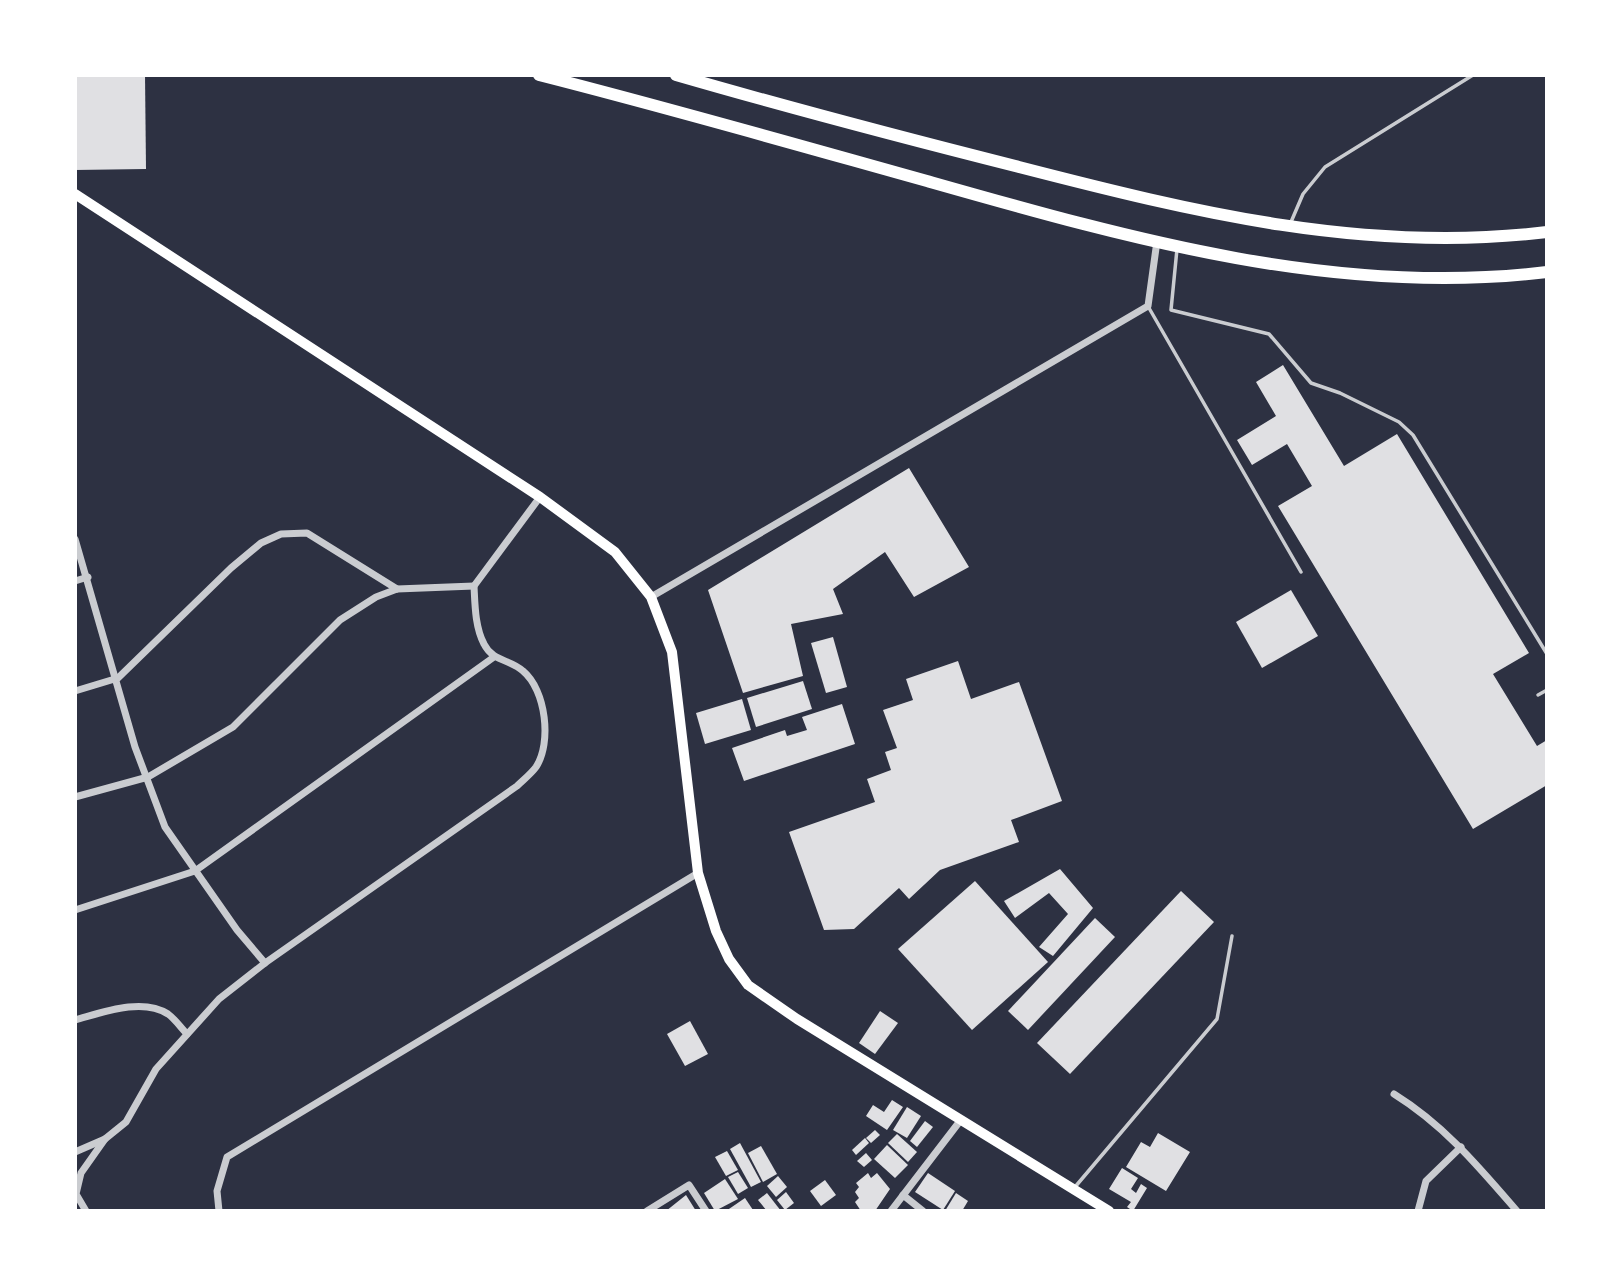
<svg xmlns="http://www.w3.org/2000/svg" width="1622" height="1286" viewBox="0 0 1622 1286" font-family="'Source Serif 4',serif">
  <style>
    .building { fill: #e0e0e3 }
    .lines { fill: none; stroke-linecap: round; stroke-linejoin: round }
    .service { stroke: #caccd0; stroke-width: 3.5 }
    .minor { stroke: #caccd0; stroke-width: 7 }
    .secondary { stroke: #fff; stroke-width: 10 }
    .motorway { stroke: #fff; stroke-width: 12 }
  </style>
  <rect width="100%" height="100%" fill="#2d3142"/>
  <g class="building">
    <polygon points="145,75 146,169 75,170 75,76"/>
    <polygon points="1283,365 1344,466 1397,434 1529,653 1493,674 1537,746 1547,740 1547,785 1473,829 1278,506 1312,486 1287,444 1252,465 1237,440 1276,416 1256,382"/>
    <polygon points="909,468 969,567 914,597 885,552 833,589 843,614 791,624 803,676 743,693 708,590"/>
    <polygon points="1291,590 1318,636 1262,668 1236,622"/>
    <polygon points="833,637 847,687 826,693 811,643"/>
    <polygon points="958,661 971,699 1019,682 1062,801 1011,820 1019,842 940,870 909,899 899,888 854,929 824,930 789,832 875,802 867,779 891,770 885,752 897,748 883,710 913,700 906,679"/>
    <polygon points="803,681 812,709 756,727 747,698"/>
    <polygon points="742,699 751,730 705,744 696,713"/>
    <polygon points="842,704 855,744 744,781 732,748 785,730 787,736 807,730 802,717"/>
    <polygon points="1060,869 1093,908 1053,956 1039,947 1068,914 1049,893 1015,918 1004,901"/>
    <polygon points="975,881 1048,962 972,1030 898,949"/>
    <polygon points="1181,891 1214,922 1070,1074 1037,1043"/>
    <polygon points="1095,918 1115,937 1028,1030 1008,1011"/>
    <polygon points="880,1011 898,1023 875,1054 859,1043"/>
    <polygon points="690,1021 708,1054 685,1066 667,1034"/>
    <polygon points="892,1100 903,1107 887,1130 866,1116 873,1105 884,1112"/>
    <polygon points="907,1107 921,1116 907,1138 893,1130"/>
    <polygon points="925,1121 933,1127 917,1147 910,1141"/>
    <polygon points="875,1130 880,1135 871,1143 866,1138"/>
    <polygon points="1158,1133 1190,1152 1166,1191 1126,1167 1141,1142 1150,1147"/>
    <polygon points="897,1134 917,1152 908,1162 888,1143"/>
    <polygon points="865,1138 869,1143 856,1155 852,1150"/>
    <polygon points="740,1143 761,1182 751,1187 730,1149"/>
    <polygon points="887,1145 908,1165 895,1178 874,1159"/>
    <polygon points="761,1146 777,1174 763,1182 748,1153"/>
    <polygon points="727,1151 738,1170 726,1176 715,1157"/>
    <polygon points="866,1153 872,1160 864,1167 857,1161"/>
    <polygon points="1122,1168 1138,1178 1131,1189 1136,1193 1141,1184 1147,1188 1133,1211 1127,1207 1131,1202 1109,1189"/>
    <polygon points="738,1172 748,1188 738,1194 728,1177"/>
    <polygon points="868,1173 871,1178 877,1173 890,1189 875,1211 861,1211 855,1202 859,1198 855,1192 859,1187 856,1183"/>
    <polygon points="928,1173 955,1191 943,1210 915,1192"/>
    <polygon points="778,1176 787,1187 776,1197 767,1186"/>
    <polygon points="725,1179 738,1199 715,1211 704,1193"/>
    <polygon points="825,1180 836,1195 821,1206 810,1191"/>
    <polygon points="786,1192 794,1203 785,1210 777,1200"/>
    <polygon points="767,1193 781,1211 767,1211 758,1200"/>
    <polygon points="956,1193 968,1201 962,1211 945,1211"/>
    <polygon points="686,1195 696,1211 666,1211"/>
    <polygon points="745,1198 753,1210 726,1211"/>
  </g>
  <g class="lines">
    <g class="service">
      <polyline points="1291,222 1303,194 1325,167 1473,75"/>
      <polyline points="1177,249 1171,310 1269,334 1311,383 1340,393 1399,422 1413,435 1547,654"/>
      <polyline points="1149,308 1301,572"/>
      <polyline points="1538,695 1547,690"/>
      <polyline points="1075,1187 1217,1019 1232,936"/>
    </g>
    <g class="minor">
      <polyline points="75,539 135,747 165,827 237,930 265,963"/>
      <polyline points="75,581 88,577"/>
      <polyline points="651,597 1148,306 1157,241"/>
      <polyline points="75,691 118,678 231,568 261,543 281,534 307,533 397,589"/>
      <polyline points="75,797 148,777 233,727 340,620 376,597 397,589 474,586"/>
      <polyline points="75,910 195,871 494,657"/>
      <path d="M75,1020C101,1013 142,997 168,1014C175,1019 181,1028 187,1034"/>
      <path d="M1394,1094C1444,1125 1479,1167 1517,1211"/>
      <path d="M75,1152L105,1139L126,1122L156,1069L219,999L265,963L517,786C523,780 531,774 536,767C552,743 546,690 523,671C510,659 493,662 484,644C475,627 475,605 474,586L540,497"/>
      <polyline points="903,1195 923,1211"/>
      <polyline points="86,1211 76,1194 81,1173 105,1139"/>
      <polyline points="219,1211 217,1191 227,1157 698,873"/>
      <polyline points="647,1211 689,1185 706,1211"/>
      <polyline points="891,1211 960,1121"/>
      <polyline points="1418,1211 1426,1181 1461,1147"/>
    </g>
    <polyline class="secondary" points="75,194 540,497 615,552 651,597 672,652 698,873 716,931 729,959 748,985 797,1019 1109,1211"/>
    <g class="motorway">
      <path d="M539,75C669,108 798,145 927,181C1128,238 1337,298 1547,272"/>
      <path d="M676,75C790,108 904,138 1019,167C1194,212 1364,254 1547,232"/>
    </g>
  </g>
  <rect width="1622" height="1286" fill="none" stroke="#ffffff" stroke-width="154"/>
</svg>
